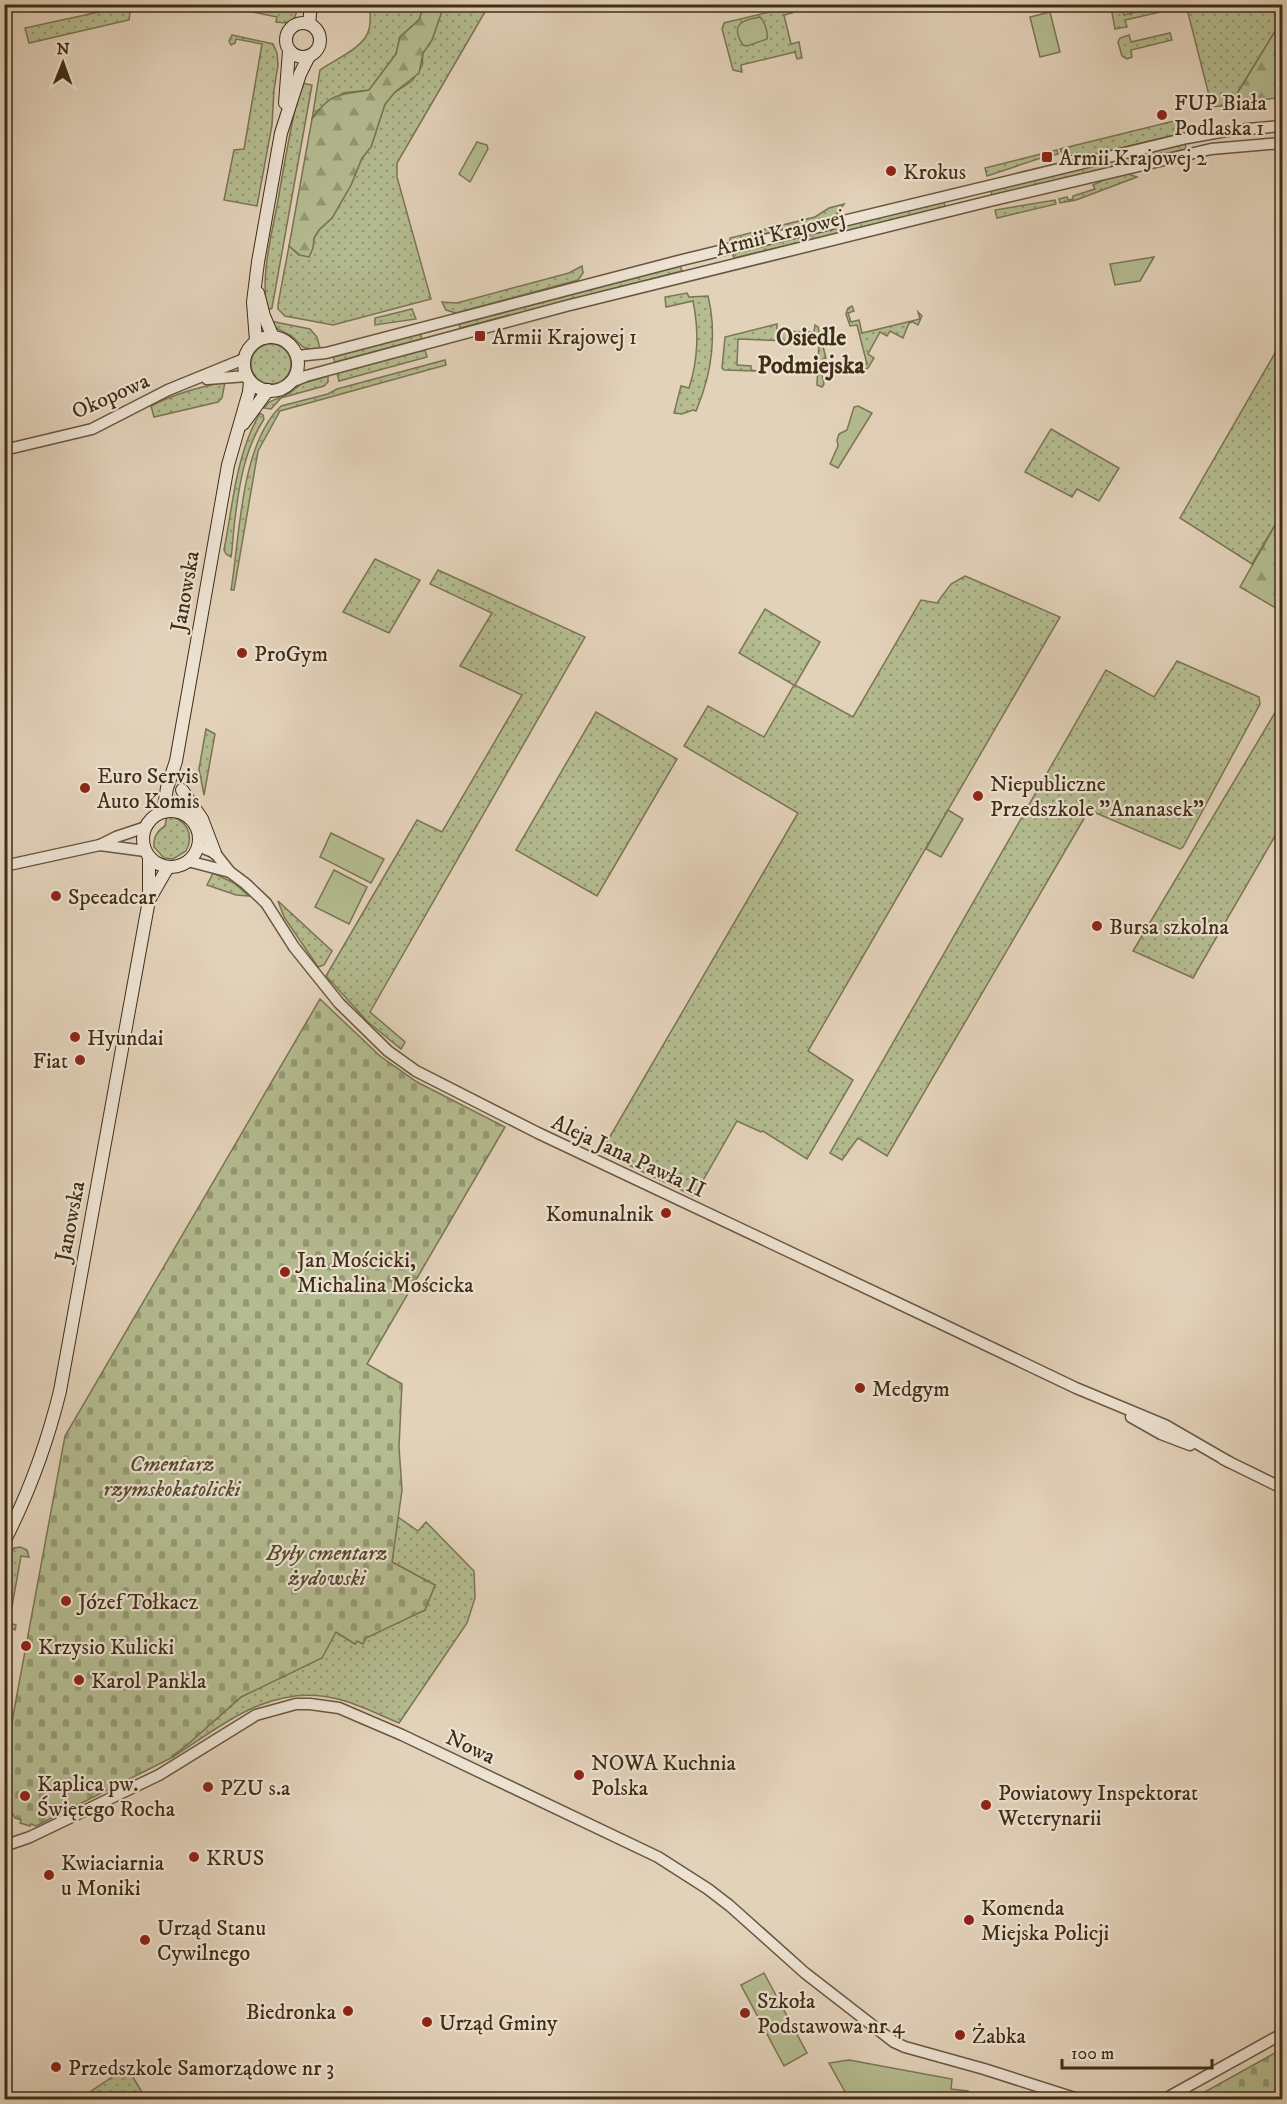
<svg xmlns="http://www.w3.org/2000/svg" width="1287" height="2104" viewBox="0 0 1287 2104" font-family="'IM FELL DW Pica',serif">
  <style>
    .grass { fill: url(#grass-dots); stroke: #7a7553; stroke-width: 1.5 }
    .forest { fill: url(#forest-firs); stroke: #7a7553; stroke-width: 1.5 }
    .cemetery { fill: url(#cemetery-stones); stroke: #7a7553; stroke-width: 1.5 }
    .park { fill: #b4bc90; stroke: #7a7553; stroke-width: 1.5 }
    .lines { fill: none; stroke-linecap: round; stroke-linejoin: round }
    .tertiary-casing { stroke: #68573f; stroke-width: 13 }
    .secondary-casing { stroke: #3f2e16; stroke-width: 14 }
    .tertiary { stroke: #ede2d2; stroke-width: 10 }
    .secondary { stroke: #ede2d2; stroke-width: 12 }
    .poi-dot { fill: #8f2418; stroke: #ede2d2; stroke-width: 2 }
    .labels { text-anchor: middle; stroke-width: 4.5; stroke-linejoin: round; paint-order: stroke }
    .poi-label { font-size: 22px; fill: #3f2e16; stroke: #ede2d2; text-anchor: start }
    .street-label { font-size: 22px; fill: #3f2e16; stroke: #ede2d2 }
    .park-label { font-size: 22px; font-style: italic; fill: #564a2e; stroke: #ede2d2 }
    .neighbourhood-label { font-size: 24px; font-weight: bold; fill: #3f2e16; stroke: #ede2d2 }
  </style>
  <defs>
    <pattern id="grass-dots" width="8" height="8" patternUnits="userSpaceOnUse" patternTransform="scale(1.5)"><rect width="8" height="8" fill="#b4bc90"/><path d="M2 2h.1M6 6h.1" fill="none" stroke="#949975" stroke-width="1.8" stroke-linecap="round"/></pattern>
    <pattern id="forest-firs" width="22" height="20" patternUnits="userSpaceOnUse" patternTransform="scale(1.5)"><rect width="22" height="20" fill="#b4bc90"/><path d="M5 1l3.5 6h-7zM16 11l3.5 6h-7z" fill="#949975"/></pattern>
    <pattern id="cemetery-stones" width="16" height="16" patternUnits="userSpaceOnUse" patternTransform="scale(1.5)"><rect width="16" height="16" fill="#b4bc90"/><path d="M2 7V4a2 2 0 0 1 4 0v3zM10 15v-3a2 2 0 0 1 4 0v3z" fill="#949975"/></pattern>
  </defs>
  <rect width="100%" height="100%" fill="#e3d2ba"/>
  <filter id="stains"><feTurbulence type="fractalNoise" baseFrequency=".00333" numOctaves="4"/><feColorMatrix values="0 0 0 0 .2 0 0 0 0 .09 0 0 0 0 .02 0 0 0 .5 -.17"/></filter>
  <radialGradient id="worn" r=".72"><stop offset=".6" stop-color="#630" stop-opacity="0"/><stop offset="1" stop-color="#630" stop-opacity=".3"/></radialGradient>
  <g class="grass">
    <polygon points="131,5 129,20 29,43 25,28"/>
    <polygon points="247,5 247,4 299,5 294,19 287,23 276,22 277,17 248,11"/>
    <path d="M370,5H424L419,20L400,37L396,54L369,90L343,93L317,111L312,119L320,70C335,59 365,48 369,29C371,22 370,12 370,5Z"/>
    <polygon points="444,5 489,5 397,163 397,177 431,299 333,325 285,316 278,309 278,304 289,246 299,255 313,248 314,238 319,230 332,218 351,185 362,158 371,147 385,104 395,92 412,81 422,66 423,53 432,40"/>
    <polygon points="1163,5 1165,11 1125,20 1127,27 1115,29 1112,13 1116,9 1122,8 1124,15"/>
    <polygon points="1186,5 1282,5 1282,20 1230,105 1212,107"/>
    <polygon points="786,8 792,13 784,15 791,44 799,42 802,58 797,59 795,52 741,65 742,72 733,70 722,29 724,23"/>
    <polygon points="1170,33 1172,40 1131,50 1132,57 1127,59 1122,56 1118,42 1120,38 1129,35 1131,42"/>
    <polygon points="232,35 273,44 277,53 278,65 274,90 272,125 257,206 224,200 234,150 244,149 262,44 236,39 235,43 231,45 229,41"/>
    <path d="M301,83L312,85L272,308L267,311C261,276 270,241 277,206C284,165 291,123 301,83Z"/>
    <polygon points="1178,120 1181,122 1183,133 1100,153 1068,156 1067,152 1062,153 1060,149"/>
    <polygon points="1185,143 1186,149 992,196 991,190"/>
    <polygon points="1057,150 1058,154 1050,156 1049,153 1044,154 1044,157 987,176 985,168"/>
    <polygon points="1128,174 1137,177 1076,200 1060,203 1059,199 1067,197 1068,200 1073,199 1073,196 1095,189 1093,185 1106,179"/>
    <polygon points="1055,200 1056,204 997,218 995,210"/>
    <polygon points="944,202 945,207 734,258 732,253"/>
    <polygon points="844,204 837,214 831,218 730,242 730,238 815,217 829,208"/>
    <polygon points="582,266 583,273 578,280 456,313 446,310 442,302 457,303 569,273"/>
    <polygon points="680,266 682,271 460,328 459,324 464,322"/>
    <path d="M687,293L689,297L708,296C717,332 712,372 698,406L696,411L693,410L682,414L674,413L681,386L689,388C698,360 699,330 693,301L666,307L665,297Z"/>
    <polygon points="852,306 854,311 848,313 851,322 859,320 862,333 920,319 918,312 922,316 918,325 913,322 909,323 903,338 890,331 887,336 880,332 868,354 874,358 868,368 864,370 859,367 867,364 857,325 850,326 846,314 848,308"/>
    <polygon points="412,309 416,319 375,325 375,318"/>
    <polygon points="270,321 310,329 317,337 320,348 310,349 303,347 292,336 276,328"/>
    <polygon points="777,324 777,331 814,332 815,325 818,327 826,358 823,359 825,367 821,369 824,384 822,387 817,385 819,342 738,339 737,365 751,366 751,370 757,371 724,370 722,368 725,337"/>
    <polygon points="420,333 422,339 335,362 333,357"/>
    <polygon points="1282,341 1282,513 1252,564 1180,518"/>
    <circle cx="271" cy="364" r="20"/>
    <polygon points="425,350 427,357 339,381 337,373"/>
    <path d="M445,360L446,365L280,411L258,451L234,590H231C240,537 240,445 281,406L328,394L337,389Z"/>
    <polygon points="328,376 328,382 324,386 281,398 271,409 264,408 269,402 290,393 301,384"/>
    <path d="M225,382L222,398L218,402L154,417L151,406C176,393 199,387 225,382Z"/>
    <path d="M260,413L263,415L264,419C245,448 239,485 235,519C233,532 233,545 231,557L226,554L224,550C233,504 236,454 260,413Z"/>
    <polygon points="1051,429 1119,468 1099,501 1077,489 1072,497 1025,472"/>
    <polygon points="375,559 420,580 389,633 343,612"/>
    <polygon points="438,570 585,637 370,1012 405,1042 401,1049 368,1022 326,976 417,820 442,832 522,695 460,666 492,613 430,584"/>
    <polygon points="965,576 1060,617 808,1051 853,1080 807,1159 763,1131 761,1132 737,1121 694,1196 601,1152 798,813 684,746 708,706 764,737 794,685 739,653 765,609 820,642 795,685 853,717 921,600 937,603 951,584"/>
    <polygon points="1177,661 1259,697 1260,704 1183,847 1180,849 1089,810 887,1156 858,1138 842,1160 830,1153 1106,670 1154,697"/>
    <polygon points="1282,708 1282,824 1193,978 1133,951 1276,711"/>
    <polygon points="596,712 677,759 597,896 516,850"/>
    <polygon points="206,729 215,734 204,795 199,769"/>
    <path d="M167,815C186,819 195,834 186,851L173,859L164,858L154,847C153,837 157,831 165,826Z"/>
    <polygon points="213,873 234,883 249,896 236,895 207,885"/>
    <polygon points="278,901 332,951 324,965 318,967 284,917"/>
    <path d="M398,1517L418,1531L426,1522L474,1571L475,1598L467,1623L399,1723C379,1715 359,1704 338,1699C273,1682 224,1724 173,1757L172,1756L187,1745L241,1697L321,1658L336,1632L355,1644L357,1641L425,1610L435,1585L392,1562Z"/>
    <polygon points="20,1547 27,1550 29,1557 21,1556 9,1623 16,1625 15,1630 5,1625 5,1567 14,1548"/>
    <polygon points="127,2067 146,2099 78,2100"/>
  </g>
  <g class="forest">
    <path d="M424,5H444L432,40L423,53L419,73L395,92L385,104L371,147L362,158L351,185L332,218L319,230L314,238L313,248L309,257L300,255L289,246L312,119C332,91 338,96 369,90L396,54L400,37L419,20Z"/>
    <polygon points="1282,20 1282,97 1230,105"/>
    <polygon points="1282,513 1282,604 1279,610 1240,587"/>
  </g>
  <g class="cemetery">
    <polygon points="320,999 380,1056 417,1082 505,1127 367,1364 402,1384 399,1447 402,1490 392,1562 435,1585 425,1610 366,1638 363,1644 357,1641 355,1644 336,1632 322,1658 241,1697 187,1745 172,1756 173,1757 36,1826 31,1824 30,1826 20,1823 21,1820 15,1818 5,1801 5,1759 65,1436"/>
    <polygon points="1282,2049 1282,2095 1261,2100 1192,2099"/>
  </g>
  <g class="park">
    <polygon points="1050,12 1060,52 1040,57 1030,17"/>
    <path d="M760,17C765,22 768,32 767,39L747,46L743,45C730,25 741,20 760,17Z"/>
    <polygon points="477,142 487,145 488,149 470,182 459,174"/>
    <polygon points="1154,257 1140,281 1115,285 1110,264"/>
    <polygon points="858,406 872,413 838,468 830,464 838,446 837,440 839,434 847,430 854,407"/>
    <polygon points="948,810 963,819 941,857 926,849"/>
    <polygon points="331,833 384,859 371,883 320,857"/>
    <polygon points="334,870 367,887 349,924 315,907"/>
    <polygon points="764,1973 807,2053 784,2066 741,1985"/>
    <polygon points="849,2060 952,2079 951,2089 968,2091 969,2099 849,2099 829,2063"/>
  </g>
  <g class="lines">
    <g class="tertiary-casing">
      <g id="tertiary">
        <polyline points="297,356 326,353 682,260 1187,138 1226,131 1282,126"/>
        <polyline points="207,379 247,376"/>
        <polyline points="291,382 306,376 566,306 990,201 1211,149 1282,143"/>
        <polyline points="4,450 92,429 168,390 244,359"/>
        <polyline points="100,845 145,851"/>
        <polyline points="198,846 215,853 230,872 246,884 266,903 294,947 339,1003 388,1051 416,1071 538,1133 923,1315 1076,1388 1165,1425 1229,1462"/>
        <polyline points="188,861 230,872"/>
        <polyline points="4,866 100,845 116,837 146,827"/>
        <polyline points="1131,1417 1161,1434 1190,1445"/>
        <polyline points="1223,1459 1282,1488"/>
        <polyline points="4,1846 30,1837 159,1775 256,1715 296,1704 310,1704 339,1708 402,1735 658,1857 708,1889 730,1906 805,1973 894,2042 905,2047 984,2069 1081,2100"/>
        <polyline points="1163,2100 1282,2034"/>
      </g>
    </g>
    <g class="secondary-casing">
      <g id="secondary">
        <circle cx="303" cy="40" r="17"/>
        <polyline points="309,24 311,4"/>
        <polyline points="285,103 289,51"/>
        <polyline points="258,293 264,316 273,337"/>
        <circle cx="271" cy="364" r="27"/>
        <polyline points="256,341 253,302 258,262 281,133 300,74 309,56"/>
        <polyline points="243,424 268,390"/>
        <polyline points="182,790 202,819 215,853"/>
        <circle cx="171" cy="839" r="28"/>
        <polyline points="163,812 167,788 176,761 228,465 249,392 250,381"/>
        <polyline points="149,900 168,867"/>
        <path d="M4,1542C29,1493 47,1444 60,1391L149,900V857"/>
      </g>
    </g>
    <use href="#tertiary" class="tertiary"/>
    <use href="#secondary" class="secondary"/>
  </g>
  <g class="poi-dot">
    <circle cx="1162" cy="115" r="6"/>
    <rect x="1041" y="151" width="12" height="12" rx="3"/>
    <circle cx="891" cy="171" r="6"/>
    <rect x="474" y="330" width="12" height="12" rx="3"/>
    <circle cx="242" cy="653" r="6"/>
    <circle cx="85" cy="788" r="6"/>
    <circle cx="978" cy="796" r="6"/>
    <circle cx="56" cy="896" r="6"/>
    <circle cx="1097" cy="926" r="6"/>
    <circle cx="75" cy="1037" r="6"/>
    <circle cx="80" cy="1060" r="6"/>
    <circle cx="666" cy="1213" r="6"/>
    <circle cx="285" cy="1272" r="6"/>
    <circle cx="860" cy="1388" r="6"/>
    <circle cx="66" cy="1601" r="6"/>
    <circle cx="26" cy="1646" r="6"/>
    <circle cx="79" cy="1680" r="6"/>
    <circle cx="579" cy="1775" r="6"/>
    <circle cx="208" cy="1787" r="6"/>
    <circle cx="25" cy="1796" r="6"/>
    <circle cx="986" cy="1805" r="6"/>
    <circle cx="194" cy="1857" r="6"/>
    <circle cx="49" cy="1875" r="6"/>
    <circle cx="969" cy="1920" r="6"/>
    <circle cx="145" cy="1940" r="6"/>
    <circle cx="348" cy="2011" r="6"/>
    <circle cx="745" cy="2013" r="6"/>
    <circle cx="427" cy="2022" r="6"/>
    <circle cx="960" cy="2035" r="6"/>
    <circle cx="56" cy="2067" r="6"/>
  </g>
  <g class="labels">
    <g class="poi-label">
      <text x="1174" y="110">FUP Biała<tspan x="1174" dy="25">Podlaska 1</tspan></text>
      <text x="1059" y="165">Armii Krajowej 2</text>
      <text x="903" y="179">Krokus</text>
      <text x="492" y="344">Armii Krajowej 1</text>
      <text x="254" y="661">ProGym</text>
      <text x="97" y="783">Euro Servis<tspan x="97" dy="25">Auto Komis</tspan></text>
      <text x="990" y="791">Niepubliczne<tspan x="990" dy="25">Przedszkole "Ananasek"</tspan></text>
      <text x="68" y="904">Speeadcar</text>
      <text x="1109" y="934">Bursa szkolna</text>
      <text x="87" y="1045">Hyundai</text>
      <text x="68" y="1068" text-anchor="end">Fiat</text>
      <text x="654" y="1221" text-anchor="end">Komunalnik</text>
      <text x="297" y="1267">Jan Mościcki,<tspan x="297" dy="25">Michalina Mościcka</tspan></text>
      <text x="872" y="1396">Medgym</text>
      <text x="78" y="1609">Józef Tołkacz</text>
      <text x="38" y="1654">Krzysio Kulicki</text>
      <text x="91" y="1688">Karol Pankla</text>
      <text x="591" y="1770">NOWA Kuchnia<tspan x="591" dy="25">Polska</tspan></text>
      <text x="37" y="1791">Kaplica pw.<tspan x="37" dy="25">Świętego Rocha</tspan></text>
      <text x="220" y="1795">PZU s.a</text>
      <text x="998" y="1800">Powiatowy Inspektorat<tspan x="998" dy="25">Weterynarii</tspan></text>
      <text x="206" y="1865">KRUS</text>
      <text x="61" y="1870">Kwiaciarnia<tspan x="61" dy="25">u Moniki</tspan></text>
      <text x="981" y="1915">Komenda<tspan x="981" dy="25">Miejska Policji</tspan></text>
      <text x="157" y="1935">Urząd Stanu<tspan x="157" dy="25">Cywilnego</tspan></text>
      <text x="757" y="2008">Szkoła<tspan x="757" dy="25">Podstawowa nr 4</tspan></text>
      <text x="336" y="2019" text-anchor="end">Biedronka</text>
      <text x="439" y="2030">Urząd Gminy</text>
      <text x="972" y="2043">Żabka</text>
      <text x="68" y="2075">Przedszkole Samorządowe nr 3</text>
    </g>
    <g class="street-label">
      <text transform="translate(780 232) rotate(-14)" y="8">Armii Krajowej</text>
      <text transform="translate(110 395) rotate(-24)" y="8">Okopowa</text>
      <text transform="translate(184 591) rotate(-80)" y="8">Janowska</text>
      <text transform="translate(629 1155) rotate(25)" y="8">Aleja Jana Pawła II</text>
      <text transform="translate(69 1221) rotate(-79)" y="8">Janowska</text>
      <text transform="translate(471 1746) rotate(25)" y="8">Nowa</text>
    </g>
    <g class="park-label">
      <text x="172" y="1471">Cmentarz<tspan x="172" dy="25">rzymskokatolicki</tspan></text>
      <text x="327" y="1560">Były cmentarz<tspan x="327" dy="25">żydowski</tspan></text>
    </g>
    <g class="neighbourhood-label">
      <text x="811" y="345">Osiedle<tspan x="811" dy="28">Podmiejska</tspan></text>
    </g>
  </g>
  <rect width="1287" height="2104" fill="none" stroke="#e3d2ba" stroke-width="24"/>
  <rect x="6" y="6" width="1275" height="2092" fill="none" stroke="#3f2e16" stroke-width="3"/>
  <rect x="12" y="12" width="1263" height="2080" fill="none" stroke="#3f2e16" stroke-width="1.5"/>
  <g transform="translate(63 63) rotate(1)" stroke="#ede2d2" stroke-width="4.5" paint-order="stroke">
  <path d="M0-4.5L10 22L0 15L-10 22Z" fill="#3f2e16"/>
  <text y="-9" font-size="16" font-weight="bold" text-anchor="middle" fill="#3f2e16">N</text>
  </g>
  <path d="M1062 2059v9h150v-9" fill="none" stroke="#3f2e16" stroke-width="3"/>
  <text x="1071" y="2059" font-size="18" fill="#3f2e16" stroke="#ede2d2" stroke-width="4.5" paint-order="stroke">100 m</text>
  <rect width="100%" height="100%" filter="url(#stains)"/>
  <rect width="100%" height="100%" fill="url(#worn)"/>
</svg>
